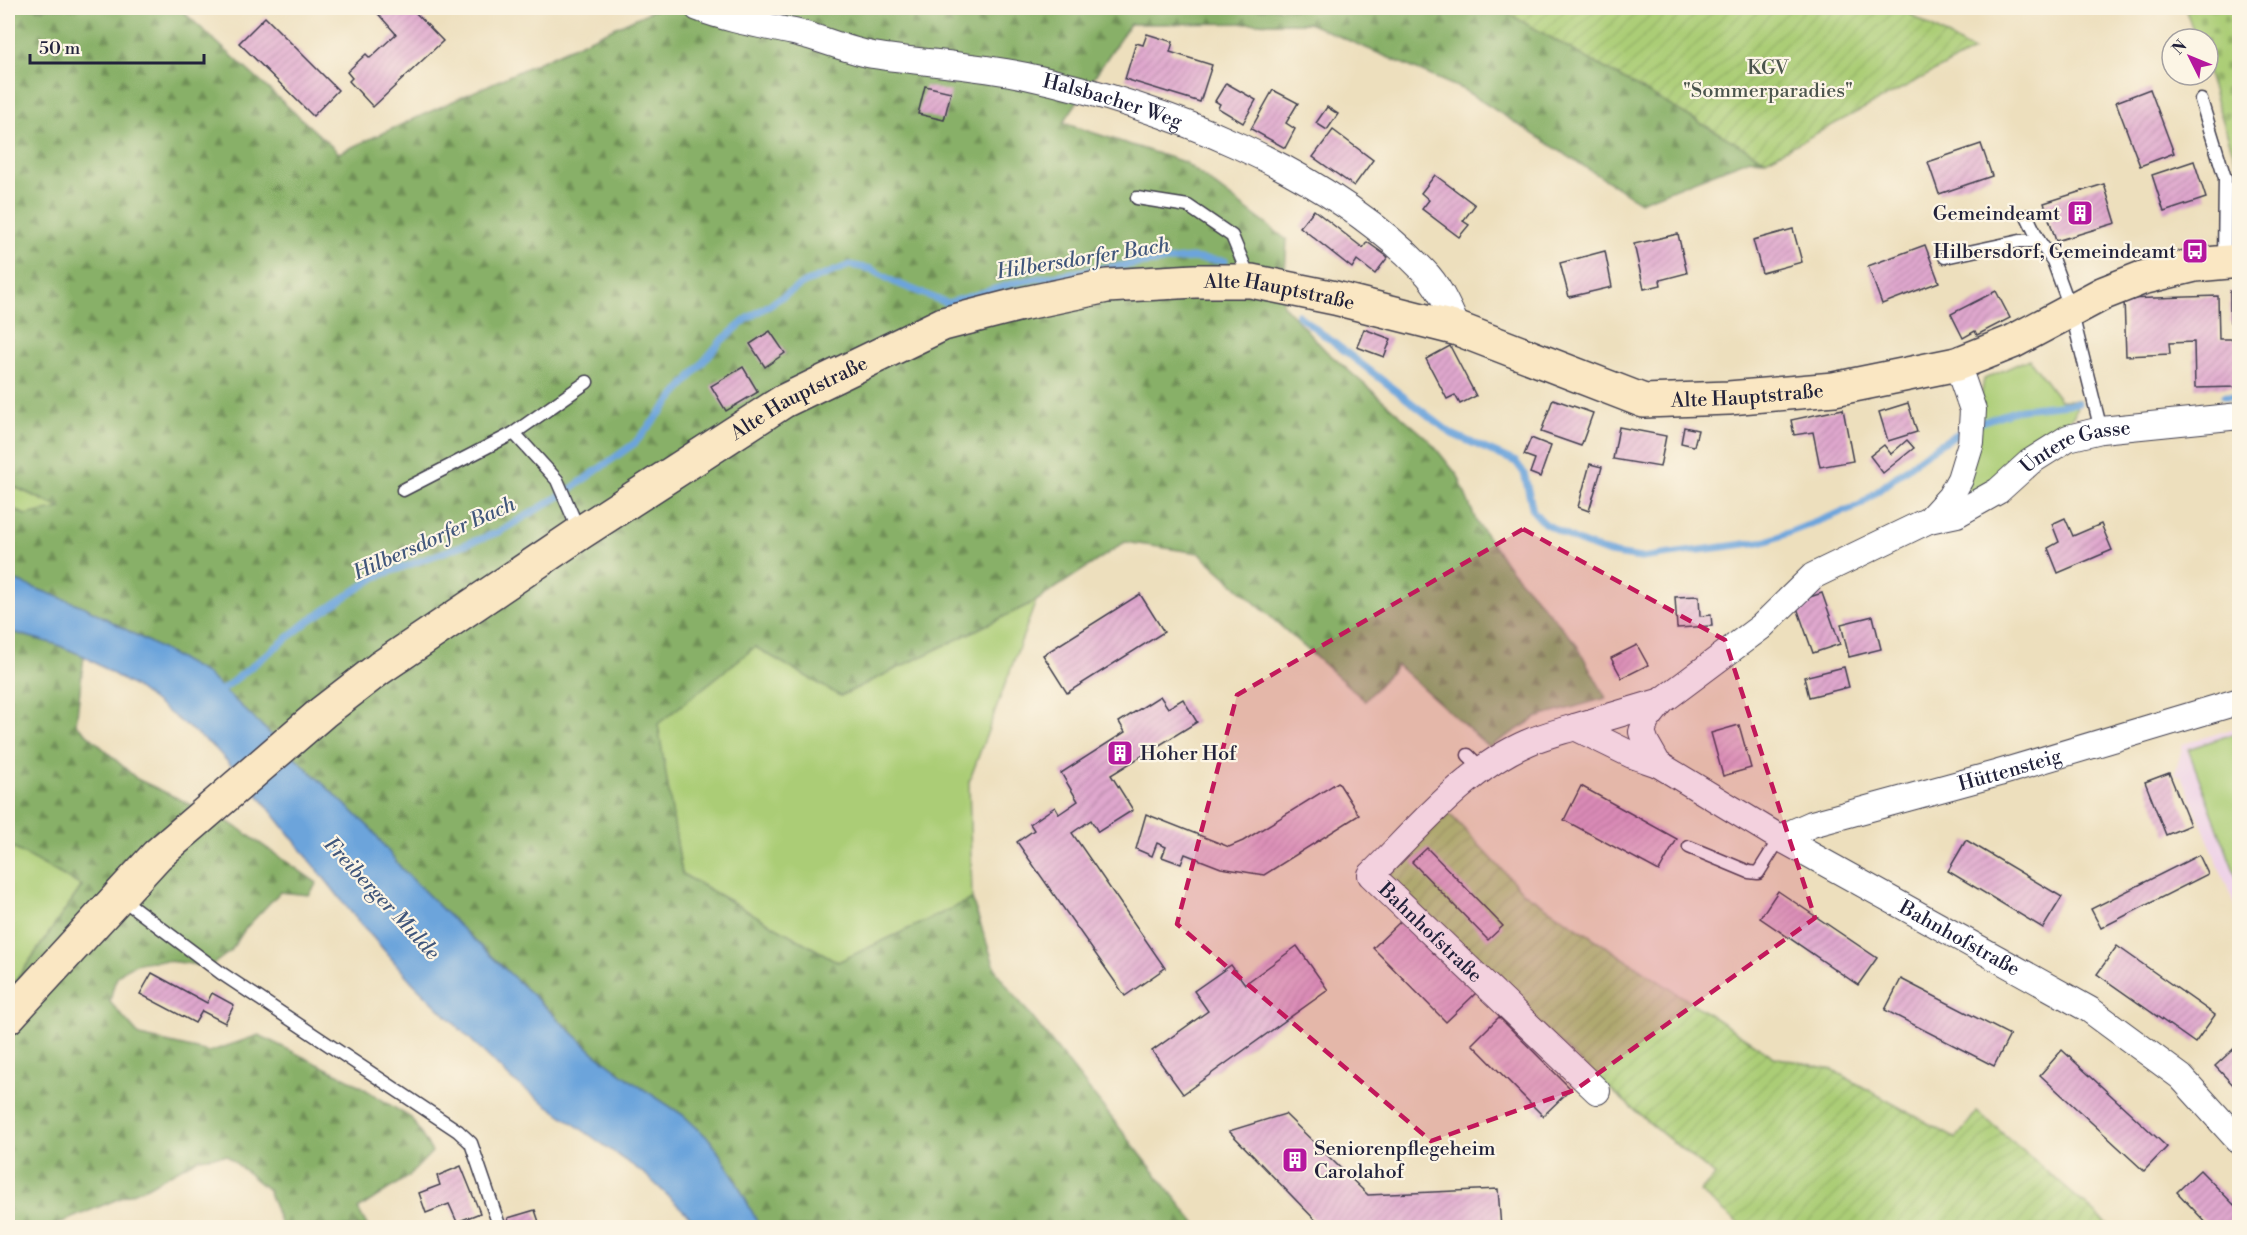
<svg xmlns="http://www.w3.org/2000/svg" width="2247" height="1235" viewBox="0 0 2247 1235" font-family="'Libre Bodoni',serif">
  <style>
    .built { fill: #edd0e8 }
    .grass { fill: #abcd76; stroke: #667858; stroke-width: 1.5 }
    .forest { fill: url(#forest-firs); stroke: #556951; stroke-width: 1.5 }
    .cemetery { fill: url(#cemetery-stones); stroke: #667858; stroke-width: 1.5 }
    .garden { fill: url(#garden-furrows); stroke: #667858; stroke-width: 1.5 }
    .water { fill: #6ca4db; stroke: #47638b; stroke-width: 1.5 }
    .lines { fill: none; stroke-linecap: round; stroke-linejoin: round }
    .stream { stroke: #6ca4db; stroke-width: 7 }
    .building { fill: url(#building-hatch) }
    .lane-casing { stroke: #403e4e; stroke-width: 15 }
    .street-casing { stroke: #403e4e; stroke-width: 28 }
    .secondary-casing { stroke: #403e4e; stroke-width: 36 }
    .lane { stroke: #fff; stroke-width: 12 }
    .street { stroke: #fff; stroke-width: 26 }
    .secondary { stroke: #fae7c3; stroke-width: 33 }
    .marked { fill: #c2185b; fill-opacity: 0.2; stroke: #c2185b; stroke-width: 4.5; stroke-dasharray: 12 8; stroke-linejoin: round }
    .labels { text-anchor: middle; stroke-width: 4.5; stroke-linejoin: round; paint-order: stroke }
    .park-label { font-size: 20px; fill: #4b554d; stroke: #fcf5e5 }
    .street-label { font-size: 20px; fill: #22223b; stroke: #fcf5e5 }
    .poi-label { font-size: 20px; fill: #22223b; stroke: #fcf5e5; text-anchor: end }
    .water-label { font-size: 21px; font-style: italic; fill: #40567b; stroke: #fcf5e5 }
  </style>
  <defs>
    <pattern id="forest-firs" width="22" height="20" patternUnits="userSpaceOnUse" patternTransform="scale(1.5)"><rect width="22" height="20" fill="#88b067"/><path d="M5 1l3.5 6h-7zM16 11l3.5 6h-7z" fill="#6f8f56"/></pattern>
    <pattern id="cemetery-stones" width="16" height="16" patternUnits="userSpaceOnUse" patternTransform="scale(1.5)"><rect width="16" height="16" fill="#abcd76"/><path d="M2 7V4a2 2 0 0 1 4 0v3zM10 15v-3a2 2 0 0 1 4 0v3z" fill="#93b067"/></pattern>
    <pattern id="garden-furrows" width="10" height="10" patternUnits="userSpaceOnUse" patternTransform="scale(1.5)"><rect width="10" height="10" fill="#abcd76"/><path d="M-1 1l2-2M0 10L10 0M9 11l2-2" fill="none" stroke="#93b067"/></pattern>
    <pattern id="building-hatch" width="6" height="6" patternUnits="userSpaceOnUse" patternTransform="scale(1.5)"><rect width="6" height="6" fill="#dfa7cd"/><path d="M-1 1l2-2M0 6l6-6M5 7l2-2" fill="none" stroke="#bf8fb1"/></pattern>
  </defs>
  <rect width="100%" height="100%" fill="#fcf5e5"/>
  <filter id="ink" filterUnits="userSpaceOnUse"><feTurbulence type="fractalNoise" baseFrequency=".0167" numOctaves="2"/><feDisplacementMap in="SourceGraphic" scale="12" xChannelSelector="R" yChannelSelector="G"/><feConvolveMatrix kernelMatrix="1 2 1 2 8 2 1 2 1" color-interpolation-filters="sRGB"/></filter>
  <filter id="wash" filterUnits="userSpaceOnUse"><feTurbulence type="fractalNoise" baseFrequency=".008" numOctaves="4" result="noise"/><feDisplacementMap in="SourceGraphic" scale="24" xChannelSelector="R" yChannelSelector="G"/><feGaussianBlur stdDeviation="1.35" result="paint"/><feColorMatrix in="noise" values="0 0 0 0 0 0 0 0 0 0 0 0 0 0 0 0 0 1.4 0 .05"/><feComposite in="paint" operator="in"/></filter>
  <g filter="url(#wash)">
    <rect width="100%" height="100%" fill="#eddfbd"/>
    <polygon class="built" points="2239,727 2239,916 2182,776 2175,774 2183,744"/>
    <g class="grass">
      <polygon points="2029,359 2060,400 2079,400 2074,415 1990,490 1965,496 1984,379"/>
      <polygon points="8,484 62,509 25,515 8,506"/>
      <polygon points="1036,601 969,782 972,899 838,962 682,874 657,724 755,646 841,696"/>
      <polygon points="2239,732 2240,732 2239,884 2188,749"/>
      <polygon points="8,845 82,886 8,992"/>
    </g>
    <g class="forest">
      <polygon points="8,8 179,8 339,153 658,8 1499,8 1766,160 1750,159 1640,202 1464,90 1308,23 1130,24 1063,123 1184,162 1287,240 1283,305 1326,351 1429,440 1458,476 1477,523 1512,571 1575,642 1606,698 1536,718 1489,747 1397,665 1365,701 1199,553 1125,542 1036,601 840,696 755,647 658,724 682,874 838,962 972,899 997,973 1198,1227 760,1227 731,1172 711,1141 683,1115 637,1085 594,1053 457,924 401,868 372,830 207,674 85,607 8,578 8,506 25,515 61,508 8,484"/>
      <path d="M8,631L55,644L84,656L76,724L137,779L232,824L317,883L309,895L280,892L245,929L231,951L209,967C183,963 138,952 119,975C113,981 112,994 110,1002L140,1036L209,1052L259,1035L352,1081L411,1118L432,1152L409,1176L358,1209L368,1227H282L268,1190L226,1155L199,1158L147,1187L50,1227H8V992L82,886L8,845Z"/>
    </g>
    <polygon class="cemetery" points="2185,8 2239,8 2239,171 2208,75 2208,39 2196,39"/>
    <g class="garden">
      <polygon points="1499,8 1900,8 1973,51 1766,160"/>
      <path d="M1445,809L1523,892L1774,1057L1831,1069L1956,1139L1977,1111L2111,1227H1743L1700,1192L1715,1175C1595,1085 1490,975 1382,870Z"/>
    </g>
    <polygon class="water" points="8,578 85,607 207,674 372,830 401,868 457,924 594,1053 637,1085 683,1115 711,1141 731,1172 760,1227 701,1227 646,1175 512,1080 412,982 355,917 259,796 215,748 138,689 84,656 55,644 8,631"/>
    <g class="lines">
      <g class="stream">
        <polyline points="1298,315 1452,434 1516,462 1524,473 1533,511 1544,523 1577,541 1609,553 1641,558 1767,541 1860,505 1926,453 1965,429"/>
        <polyline points="2224,396 2240,397"/>
        <polyline points="1978,423 2021,409 2078,403"/>
        <polyline points="217,694 310,620 376,577 499,532 568,491 635,443 720,342 747,319 804,283 850,265 871,269 894,282 947,303 1018,282 1100,268 1191,258 1225,261"/>
      </g>
    </g>
    <g id="blocks">
      <g class="building">
        <polygon points="373,8 411,8 443,41 373,107 349,81 352,78 347,72 366,54 370,58 396,34"/>
        <polygon points="265,17 338,90 313,116 239,43"/>
        <polygon points="1147,34 1173,42 1170,52 1212,65 1200,102 1125,79 1136,43 1143,45"/>
        <polygon points="1226,83 1256,100 1243,123 1218,108 1220,104 1215,101"/>
        <polygon points="925,86 951,92 944,120 918,114"/>
        <polygon points="2150,89 2174,153 2140,166 2116,102"/>
        <polygon points="1273,90 1298,103 1286,123 1295,129 1285,148 1251,129"/>
        <polygon points="1327,107 1338,114 1327,130 1316,123"/>
        <polygon points="1333,130 1373,160 1354,186 1313,157"/>
        <polygon points="1981,144 1992,176 1939,194 1928,162"/>
        <polygon points="2194,161 2206,198 2164,212 2152,175"/>
        <polygon points="1435,175 1475,205 1463,221 1469,225 1459,237 1422,209 1429,200 1421,193"/>
        <polygon points="2104,184 2116,223 2056,241 2044,203"/>
        <polygon points="1314,210 1363,248 1367,242 1388,257 1375,274 1357,260 1352,268 1300,227"/>
        <polygon points="1793,229 1802,262 1762,273 1753,240"/>
        <polygon points="1678,234 1687,273 1660,280 1661,285 1644,289 1634,244"/>
        <polygon points="1925,245 1939,282 1882,304 1868,266"/>
        <polygon points="1605,251 1612,287 1569,297 1560,263"/>
        <polygon points="1996,291 2010,318 1977,335 1975,331 1963,338 1951,314"/>
        <polygon points="2230,291 2240,292 2240,322 2230,322"/>
        <polygon points="2218,296 2219,339 2237,339 2238,387 2195,388 2194,342 2169,343 2170,354 2126,356 2124,299"/>
        <polygon points="1364,329 1391,339 1384,357 1357,347"/>
        <polygon points="770,331 785,353 765,367 750,344"/>
        <polygon points="1450,346 1476,396 1460,404 1455,395 1447,399 1426,359"/>
        <polygon points="743,367 758,392 726,411 711,386"/>
        <polygon points="1553,399 1593,413 1581,446 1541,432"/>
        <polygon points="1908,403 1917,432 1888,441 1879,412"/>
        <polygon points="1843,409 1853,461 1820,467 1813,432 1794,435 1791,420"/>
        <polygon points="1619,427 1666,436 1660,467 1613,459"/>
        <polygon points="1684,427 1698,430 1694,446 1681,443"/>
        <polygon points="1531,438 1551,446 1540,477 1530,473 1535,459 1524,455"/>
        <polygon points="1907,440 1914,448 1883,473 1870,456 1884,445 1891,454"/>
        <polygon points="1590,464 1602,467 1589,511 1578,507"/>
        <polygon points="2065,518 2073,536 2101,524 2112,550 2058,573 2048,548 2059,542 2052,524"/>
        <polygon points="1822,593 1840,644 1813,653 1795,602"/>
        <polygon points="1140,594 1164,632 1067,693 1043,655"/>
        <polygon points="1699,596 1700,616 1711,615 1712,626 1677,628 1675,597"/>
        <polygon points="1873,616 1881,649 1849,657 1841,624"/>
        <polygon points="1637,645 1648,665 1622,678 1611,658"/>
        <polygon points="1844,667 1849,687 1809,697 1804,677"/>
        <polygon points="1160,696 1168,708 1183,699 1197,722 1111,775 1133,810 1098,832 1091,820 1072,833 1165,968 1125,996 1017,842 1034,830 1030,824 1055,807 1059,814 1078,801 1061,773 1125,732 1119,722"/>
        <polygon points="1739,725 1751,768 1723,776 1711,733"/>
        <polygon points="2169,773 2190,825 2166,835 2145,782"/>
        <polygon points="1338,782 1359,815 1264,875 1221,868 1185,854 1181,864 1162,857 1166,847 1157,843 1152,856 1136,849 1146,814 1229,847 1243,841"/>
        <polygon points="1581,786 1677,839 1659,871 1564,820"/>
        <polygon points="1966,840 2062,897 2043,928 1948,871"/>
        <polygon points="1427,848 1503,926 1488,940 1412,862"/>
        <polygon points="2199,855 2208,874 2101,928 2091,909"/>
        <polygon points="1778,891 1877,958 1858,985 1760,918"/>
        <polygon points="1403,919 1476,993 1446,1022 1373,948"/>
        <polygon points="1297,946 1328,990 1183,1094 1152,1051 1208,1011 1194,991 1231,965 1245,984"/>
        <polygon points="2117,946 2215,1015 2195,1043 2097,974"/>
        <polygon points="152,973 207,1003 212,993 234,1005 225,1023 202,1011 195,1023 140,994"/>
        <polygon points="1901,979 2010,1035 1994,1066 1885,1010"/>
        <polygon points="1499,1017 1571,1089 1543,1116 1472,1044"/>
        <polygon points="2240,1043 2240,1092 2215,1066"/>
        <polygon points="2062,1050 2167,1147 2144,1171 2040,1075"/>
        <polygon points="1285,1114 1368,1195 1498,1189 1501,1228 1323,1228 1229,1131"/>
        <polygon points="461,1166 480,1213 457,1222 449,1204 426,1213 419,1193 440,1185 437,1176"/>
        <polygon points="2200,1170 2240,1211 2240,1228 2211,1228 2177,1192"/>
        <polygon points="535,1210 541,1228 510,1228 508,1218"/>
      </g>
    </g>
  </g>
  <g filter="url(#ink)">
    <use href="#blocks" fill-opacity="0" stroke="#403e4e" stroke-width="1.5"/>
    <g class="lines">
      <g class="lane-casing">
        <g id="lane">
          <polyline points="2201,100 2225,178 2224,261"/>
          <polyline points="1137,198 1188,206 1232,236 1249,277"/>
          <polyline points="2027,216 2039,241 2053,261 2071,310 2101,430"/>
          <polyline points="1945,257 2020,241 2039,241"/>
          <polyline points="403,490 514,433"/>
          <polyline points="579,531 557,480 514,433 587,382"/>
          <polyline points="1468,755 1483,770"/>
          <polyline points="1689,847 1749,872 1758,873 1780,838"/>
          <polyline points="121,898 221,973 458,1131 471,1143 500,1228"/>
        </g>
      </g>
      <g class="street-casing">
        <g id="street">
          <path id="s1" d="M698,8C729,20 762,25 794,32C821,38 846,50 873,55C923,63 976,65 1026,76C1163,106 1325,168 1424,271C1440,287 1449,310 1458,329"/>
          <path id="s2" d="M1957,364L1973,410L1971,443L1960,479L1950,497L1929,520L1813,576L1761,627L1662,701L1646,721L1642,732L1646,743L1658,764L1780,838L2090,1010L2181,1077L2240,1142"/>
          <path id="s3" d="M1929,520L1957,514L1998,491L2030,462L2068,438L2101,430L2240,416"/>
          <path id="s4" d="M1575,727C1559,732 1542,736 1527,743C1468,768 1416,830 1371,875L1597,1091"/>
          <polyline points="1658,764 1632,755 1575,727 1662,701"/>
          <path id="s5" d="M1780,838L1812,824L1999,773L2240,701"/>
        </g>
      </g>
      <g class="secondary-casing">
        <g id="secondary">
          <path id="s6" d="M8,1017L157,855L323,712L380,668L580,533L784,401L943,324L1021,304L1107,286L1195,281H1251L1335,298L1458,329L1644,401L1729,398L1834,389L1957,364L2012,342L2104,293L2142,278L2195,265L2240,261"/>
        </g>
      </g>
      <use href="#lane" class="lane"/>
      <use href="#street" class="street"/>
      <use href="#secondary" class="secondary"/>
    </g>
  </g>
  <path class="marked" d="M1523,529L1725,640L1815,918L1575,1090L1431,1141L1177,924L1237,695Z"/>
  <defs>
    <g id="building-square" transform="scale(1.35)"><rect x="-9" y="-9" width="18" height="18" rx="4" fill="#b5179e" stroke="#fcf5e5"/><path d="M-4-6H4V6H1V3H-1V6H-4ZM-2.5-4.3h1.7v1.8h-1.7ZM.8-4.3h1.7v1.8H.8ZM-2.5-1h1.7V.8h-1.7ZM.8-1h1.7V.8H.8Z" fill="#fff"/></g>
    <g id="bus-square" transform="scale(1.35)"><rect x="-9" y="-9" width="18" height="18" rx="4" fill="#b5179e" stroke="#fcf5e5"/><path d="M-5-6H5V4H4V6H2V4H-2V6H-4V4H-5ZM-3.5-4V0h7V-4ZM-3.5 1.2v1.5H-2V1.2ZM2 1.2v1.5H3.5V1.2Z" fill="#fff"/></g>
  </defs>
  <g fill-rule="evenodd">
    <use href="#building-square" x="2080" y="213"/>
    <use href="#bus-square" x="2195" y="251"/>
    <use href="#building-square" x="1120" y="753"/>
    <use href="#building-square" x="1295" y="1160"/>
  </g>
  <g class="labels">
    <g class="park-label">
      <text x="1768" y="74">KGV<tspan x="1768" dy="23">"Sommerparadies"</tspan></text>
    </g>
    <g class="street-label">
      <text dy="7" stroke="none"><textPath href="#s1" startOffset="426">Halsbacher Weg</textPath></text>
      <text dy="7" stroke="none"><textPath href="#s6" startOffset="1514">Alte Hauptstraße</textPath></text>
      <text dy="7" stroke="none"><textPath href="#s6" startOffset="2000">Alte Hauptstraße</textPath></text>
      <text dy="7" stroke="none"><textPath href="#s6" startOffset="1010">Alte Hauptstraße</textPath></text>
      <text dy="7" stroke="none"><textPath href="#s3" startOffset="168">Untere Gasse</textPath></text>
      <text dy="7" stroke="none"><textPath href="#s5" startOffset="240">Hüttensteig</textPath></text>
      <text dy="7" stroke="none"><textPath href="#s4" startOffset="339">Bahnhofstraße</textPath></text>
      <text dy="7" stroke="none"><textPath href="#s2" startOffset="918">Bahnhofstraße</textPath></text>
    </g>
    <g class="poi-label">
      <text x="2060" y="220">Gemeindeamt</text>
      <text x="2176" y="258">Hilbersdorf, Gemeindeamt</text>
      <text x="1140" y="760" text-anchor="start">Hoher Hof</text>
      <text x="1314" y="1155" text-anchor="start">Seniorenpflegeheim<tspan x="1314" dy="23">Carolahof</tspan></text>
    </g>
    <g class="water-label">
      <text transform="translate(1083 258) rotate(-9)" y="7">Hilbersdorfer Bach</text>
      <text transform="translate(434 538) rotate(-24)" y="7">Hilbersdorfer Bach</text>
      <text transform="translate(382 898) rotate(47)" y="7">Freiberger Mulde</text>
    </g>
  </g>
  <rect width="2247" height="1235" fill="none" stroke="#fcf5e5" stroke-width="30"/>
  <g transform="translate(2190 57) rotate(313)"><circle r="28" fill="#fcf5e5" stroke="#a5a1a1" stroke-width="1.5"/>
  <path d="M0-4.5L10 22L0 15L-10 22Z" fill="#b5179e"/>
  <text y="-9" font-size="16" font-weight="bold" text-anchor="middle" fill="#22223b">N</text>
  </g>
  <path d="M30 54v9h174v-9" fill="none" stroke="#22223b" stroke-width="3"/>
  <text x="39" y="54" font-size="18" fill="#22223b" stroke="#fcf5e5" stroke-width="4.5" paint-order="stroke">50 m</text>
</svg>
